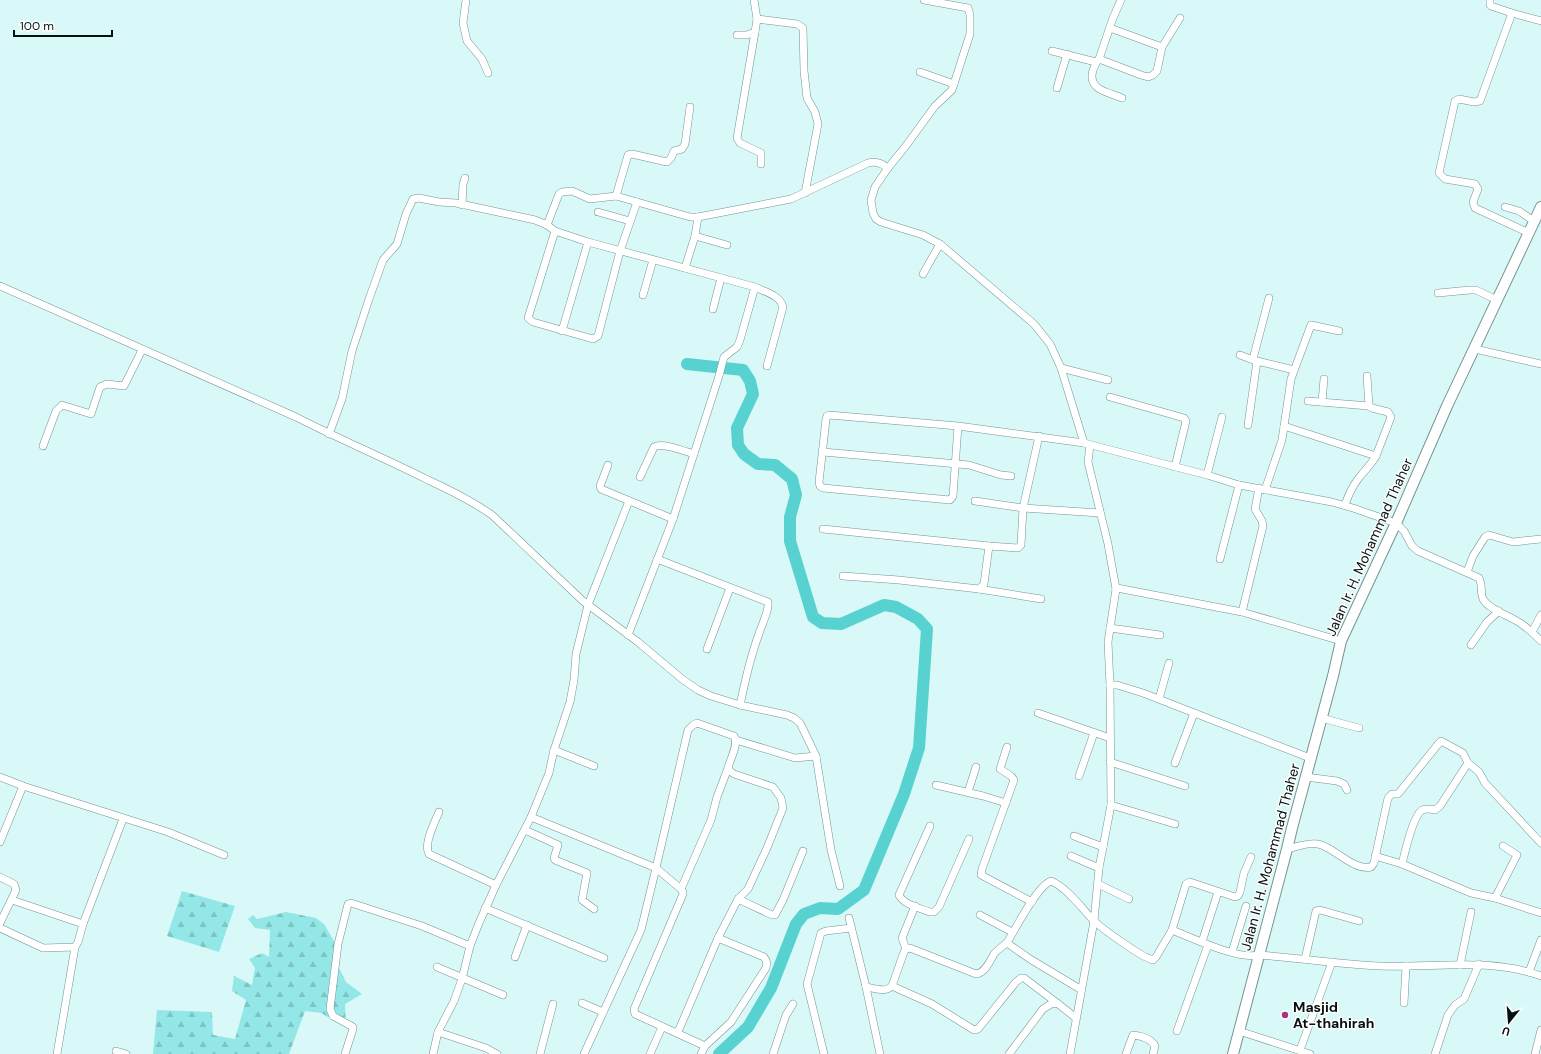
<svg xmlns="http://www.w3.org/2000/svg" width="1541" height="1054" viewBox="0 0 1541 1054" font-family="'DM Sans',sans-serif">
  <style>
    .forest { fill: url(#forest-firs) }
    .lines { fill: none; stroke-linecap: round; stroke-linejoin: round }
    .river { stroke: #57d2d1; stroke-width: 12 }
    .minor-casing { stroke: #759392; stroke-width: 8 }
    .secondary-casing { stroke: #759392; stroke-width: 12 }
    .minor { stroke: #fff; stroke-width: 7 }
    .secondary { stroke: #fff; stroke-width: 10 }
    .poi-dot { fill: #ae3284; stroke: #fefefe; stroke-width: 1.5 }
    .labels { text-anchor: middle; stroke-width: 3; stroke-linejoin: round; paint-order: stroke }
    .street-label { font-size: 14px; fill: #051010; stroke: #fefefe }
    .poi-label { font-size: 14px; font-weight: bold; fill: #051010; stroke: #fefefe; text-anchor: start }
  </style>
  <defs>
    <pattern id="forest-firs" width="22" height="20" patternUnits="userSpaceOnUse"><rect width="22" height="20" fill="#93e7e6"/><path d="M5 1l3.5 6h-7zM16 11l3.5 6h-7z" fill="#7dc5c4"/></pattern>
  </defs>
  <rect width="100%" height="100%" fill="#d8f9f8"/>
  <g class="forest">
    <polygon points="182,891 235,906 219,952 167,936"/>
    <polygon points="286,912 316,918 324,924 338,948 338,966 346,982 362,994 345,1004 346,1027 321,1013 305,1011 289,1054 153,1054 157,1010 212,1012 213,1035 235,1039 246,1000 232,991 234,976 252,985 255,968 249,959 262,953 269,957 270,930 255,928 248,919 253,915 257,919"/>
  </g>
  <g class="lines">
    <polyline class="river" points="687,364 743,370 750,381 753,394 737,428 738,445 744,454 758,464 775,465 792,479 796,495 790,517 790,541 813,617 822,623 841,624 884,605 896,607 918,619 927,629 919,748 904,794 864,890 838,909 820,908 804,914 796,924 771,988 748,1027 719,1054"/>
    <g class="minor-casing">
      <g id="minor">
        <polyline points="466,0 463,23 467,41 482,59 488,73"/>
        <path d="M924,0L968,8L970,15V34L952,90L935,106L905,147L888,168L875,187L871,200L873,213L876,219L881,222L923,235L940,244L1034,324L1050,344L1061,368L1084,443L1207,475L1239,485L1332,502L1353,508L1396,523L1404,531L1412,546L1418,551L1479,578C1483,586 1480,593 1483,599C1489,610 1510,616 1520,623C1528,628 1535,635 1541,641"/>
        <path d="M1121,0L1113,18L1099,59C1096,62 1095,66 1093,70C1087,90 1108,92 1122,98"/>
        <polyline points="1490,0 1490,5 1491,6 1512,13"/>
        <polyline points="757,19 797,24 803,28 804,71 807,98 815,112 818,124 805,193"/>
        <polyline points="1110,28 1162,47"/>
        <polyline points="755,32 737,138 740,143 761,153 761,164"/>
        <polyline points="737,35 747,35 755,32 757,19 754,0"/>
        <polyline points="1052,51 1096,62"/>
        <polyline points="1099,59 1141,75 1148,77 1153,75 1157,71 1162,47 1180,18"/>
        <polyline points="920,72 954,84"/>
        <polyline points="1057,88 1067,54"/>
        <polyline points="616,196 628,155 632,154 667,162 671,158 674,151 682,149 685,144 690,107"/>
        <polyline points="462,205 463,184 465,178"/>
        <polyline points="1505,207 1519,211 1534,221"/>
        <polyline points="598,212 630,221"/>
        <path d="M547,225L559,194L562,192L572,191L590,199L616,196L690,217H698L791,199L868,163C876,161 881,163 888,168"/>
        <polyline points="555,231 528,318 533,322 593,339 598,336 620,251 637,202"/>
        <polyline points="1529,233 1475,208 1473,202 1478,189 1475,184 1445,179 1439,173 1455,101 1459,99 1474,102 1480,101 1512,13 1541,21"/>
        <polyline points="695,236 727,245"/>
        <polyline points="685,268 695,236 698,217"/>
        <polyline points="923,274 940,244"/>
        <path d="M0,286L296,417C339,439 384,458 428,480C450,490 472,501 492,515L583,601L638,642L682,679L698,690L711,696L740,705L787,715L794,718L800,723L816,756L831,850L840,886"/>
        <path d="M755,287C765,292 780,295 783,307L767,366"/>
        <polyline points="1438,293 1470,290 1476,290 1497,300"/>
        <polyline points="643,295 653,260"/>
        <polyline points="713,309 721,278"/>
        <polyline points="562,331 588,242"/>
        <polyline points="1475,349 1541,364"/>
        <polyline points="1240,355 1256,361"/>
        <polyline points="1253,359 1269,298"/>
        <polyline points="1061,368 1108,380"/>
        <polyline points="1110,397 1184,418 1186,421 1175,467"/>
        <polyline points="1308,401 1369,406"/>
        <polyline points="1322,402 1324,379"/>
        <polyline points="1248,425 1257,361 1294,370"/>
        <polyline points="958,426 953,496 950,500 823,488 820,486 819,482 826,419 827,416 829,415 958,426 1084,443"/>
        <polyline points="1284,426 1376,456 1391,417 1388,412 1372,408 1369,406 1367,376"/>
        <polyline points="329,434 342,399 352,351 369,299 383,260 397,244 406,214 413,199 419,198 439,202 456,203 535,220 547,225 555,231 588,242 755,287 740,340 737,347 724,357 719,376 673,519 628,635"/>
        <polyline points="1090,445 1088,462 1108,544 1116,589 1108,642 1110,685"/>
        <polyline points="43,446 56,411 62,405 91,414 100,387 107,384 124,386 142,350"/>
        <polyline points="823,452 969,465 1001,475 1011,476"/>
        <polyline points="608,465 600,486 601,489 673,519"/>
        <polyline points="1207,475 1222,417"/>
        <path d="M640,477L654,447C662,442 684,451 694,454"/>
        <polyline points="1259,488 1255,509 1262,521 1263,526 1242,612 1341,641"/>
        <polyline points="1265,490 1282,440 1291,379 1311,325 1339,331"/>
        <polyline points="975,501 1023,508 1100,513"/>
        <path d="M1345,505C1348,496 1352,487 1358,479C1364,471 1371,465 1376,456"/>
        <polyline points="823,529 989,546 1018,548 1021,545 1023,508 1039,436"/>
        <path d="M657,559L768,602C769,609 765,617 763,623C752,650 746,677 740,705"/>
        <polyline points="1220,559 1239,485"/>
        <polyline points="1467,572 1473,556 1485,537 1489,535 1513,542 1541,539"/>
        <polyline points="843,576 899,580 979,589 984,584 989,546"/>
        <polyline points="979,589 1041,599"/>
        <polyline points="1116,589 1117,588 1242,612"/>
        <polyline points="1110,628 1160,635"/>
        <polyline points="1532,632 1541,615"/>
        <polyline points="1471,645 1487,622 1499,611"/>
        <polyline points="707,649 730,588"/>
        <polyline points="1159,699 1169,663"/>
        <polyline points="1038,713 1110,738"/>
        <polyline points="1321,718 1359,728"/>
        <polyline points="736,740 795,758 816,756"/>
        <polyline points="1007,747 1000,769 1011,776 1014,780 982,869 981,875 1032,902"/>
        <polyline points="554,750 594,766"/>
        <polyline points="1110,762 1185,786"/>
        <polyline points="1175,763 1194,713"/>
        <polyline points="1079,776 1094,733"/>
        <polyline points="0,777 23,786 168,832 224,855"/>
        <polyline points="1306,777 1337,781 1344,784 1347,790"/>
        <polyline points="936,785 983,796 1006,803"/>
        <polyline points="968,792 976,767"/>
        <polyline points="1111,805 1175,824"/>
        <path d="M439,812C435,822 423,844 429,854L496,885"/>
        <polyline points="531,817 656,868 641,930 584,1054"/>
        <path d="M930,826L899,895C904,905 920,908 930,912H934L939,907L969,839"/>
        <polyline points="525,830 558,845 554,858 555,860 587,873 582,900 594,909"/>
        <polyline points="1074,836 1103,847"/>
        <polyline points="0,842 23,786"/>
        <path d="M1287,849C1296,847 1309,842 1318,844C1334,847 1353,871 1371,867L1374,863L1388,798L1392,794H1398L1439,743L1441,741L1463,753L1468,763L1479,772L1485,783L1541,843"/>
        <polyline points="1071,856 1099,868"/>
        <polyline points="1375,856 1402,864 1471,893 1495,898 1541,913"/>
        <path d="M1402,864C1405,852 1413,816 1422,810C1426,808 1431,809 1435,810L1440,806L1468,763"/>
        <polyline points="0,877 14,884 16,890 0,923"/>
        <polyline points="1098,884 1129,899"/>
        <polyline points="681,889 711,820 717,797 728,768"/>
        <polyline points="1495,898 1517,855 1503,846"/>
        <polyline points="738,899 772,915 775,915 783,900 803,851"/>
        <polyline points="12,900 83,924"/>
        <polyline points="485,908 604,958"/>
        <polyline points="980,915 1012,932"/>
        <polyline points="849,918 866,987 880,1054"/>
        <polyline points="0,928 43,948 75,947 78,942 83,924 123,819"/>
        <polyline points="1172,930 1186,884 1190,882 1235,897 1238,896 1240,892 1244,873 1251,857"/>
        <polyline points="1202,942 1218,892"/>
        <polyline points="1007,943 1030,959 1080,989"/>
        <polyline points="906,949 902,938 915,906"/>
        <polyline points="1232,952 1246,906"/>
        <polyline points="515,957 527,925"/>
        <polyline points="1305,959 1316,911 1320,910 1359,921"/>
        <polyline points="1460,965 1471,912"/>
        <polyline points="437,967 503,995"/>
        <polyline points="1529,972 1541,940"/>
        <polyline points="892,986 932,1004 974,1030 978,1029 1016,982 1021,978 1024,978 1057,1003"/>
        <path d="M866,987C874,988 886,993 892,986L904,952L906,949L910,948L976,974C985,973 990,961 994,954C998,949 1004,946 1008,941C1016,928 1037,886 1051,881C1066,887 1081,907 1092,919C1101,928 1141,957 1153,960L1156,957L1172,930C1192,938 1238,960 1259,955C1299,958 1340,964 1380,966C1434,968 1489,957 1541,976"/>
        <polyline points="582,1003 603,1012"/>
        <polyline points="1404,1003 1406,966"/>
        <polyline points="1177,1031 1208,945"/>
        <polyline points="1239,1031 1310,1054"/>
        <polyline points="438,1032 486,1048 497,1054"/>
        <path d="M678,1032L718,938L738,899L748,889L767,848L783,808L781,798L773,787L734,774L730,771L728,768C730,759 739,745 734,736L697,723L693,725L688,730L656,868L681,889L683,892V894L634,1009L635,1014L705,1046"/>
        <polyline points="1300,1050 1332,962"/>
        <polyline points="116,1051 126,1054"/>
        <polyline points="57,1054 75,947"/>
        <polyline points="345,1054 353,1029 353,1027 333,1016 330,1009 338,944 348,904 351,903 422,926 470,946"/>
        <polyline points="433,1054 438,1032 454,1001 462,979 470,946 479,923 496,885 531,817 549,773 554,750 570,702 574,680 576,654 588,605 629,501"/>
        <polyline points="540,1054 553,1004"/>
        <polyline points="650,1054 662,1027"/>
        <path d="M701,1054L705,1046L731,1022L766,968C767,963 767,961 764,957L718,938"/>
        <polyline points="773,1054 786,1015 793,1004"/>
        <polyline points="824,1054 807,984 821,933 826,931 851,928"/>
        <polyline points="1009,1054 1043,1009 1051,1004 1057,1003 1076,1018"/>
        <polyline points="1070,1054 1094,921 1099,868 1111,805 1110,685 1117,685 1143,693 1310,758"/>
        <path d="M1126,1054L1133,1035C1142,1036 1151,1038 1155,1046L1153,1054"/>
        <polyline points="1435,1054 1448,1015 1455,1005 1464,999 1479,964"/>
        <polyline points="1535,1054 1541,1030"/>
      </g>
    </g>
    <g class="secondary-casing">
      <polyline id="secondary" points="1233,1054 1287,849 1292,828 1333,676 1341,641 1396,523 1447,406 1541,207"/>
    </g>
    <use href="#minor" class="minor"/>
    <use href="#secondary" class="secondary"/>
  </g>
  <circle class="poi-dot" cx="1285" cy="1015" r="4"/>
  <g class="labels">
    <g class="street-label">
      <text transform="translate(1369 547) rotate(-66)" y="5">Jalan Ir. H. Mohammad Thaher</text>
      <text transform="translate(1270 857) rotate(-75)" y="5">Jalan Ir. H. Mohammad Thaher</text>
    </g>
    <g class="poi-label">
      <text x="1293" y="1012">Masjid<tspan x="1293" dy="16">At-thahirah</tspan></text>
    </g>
  </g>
  <g transform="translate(1509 1022) rotate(197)" stroke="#fefefe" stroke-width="3" paint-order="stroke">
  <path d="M0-3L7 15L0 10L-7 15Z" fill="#051010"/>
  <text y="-6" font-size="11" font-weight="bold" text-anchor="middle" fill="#051010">U</text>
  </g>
  <path d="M14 30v6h98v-6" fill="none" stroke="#051010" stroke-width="2"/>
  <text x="20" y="30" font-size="12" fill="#051010" stroke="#fefefe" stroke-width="3" paint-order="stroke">100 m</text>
</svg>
